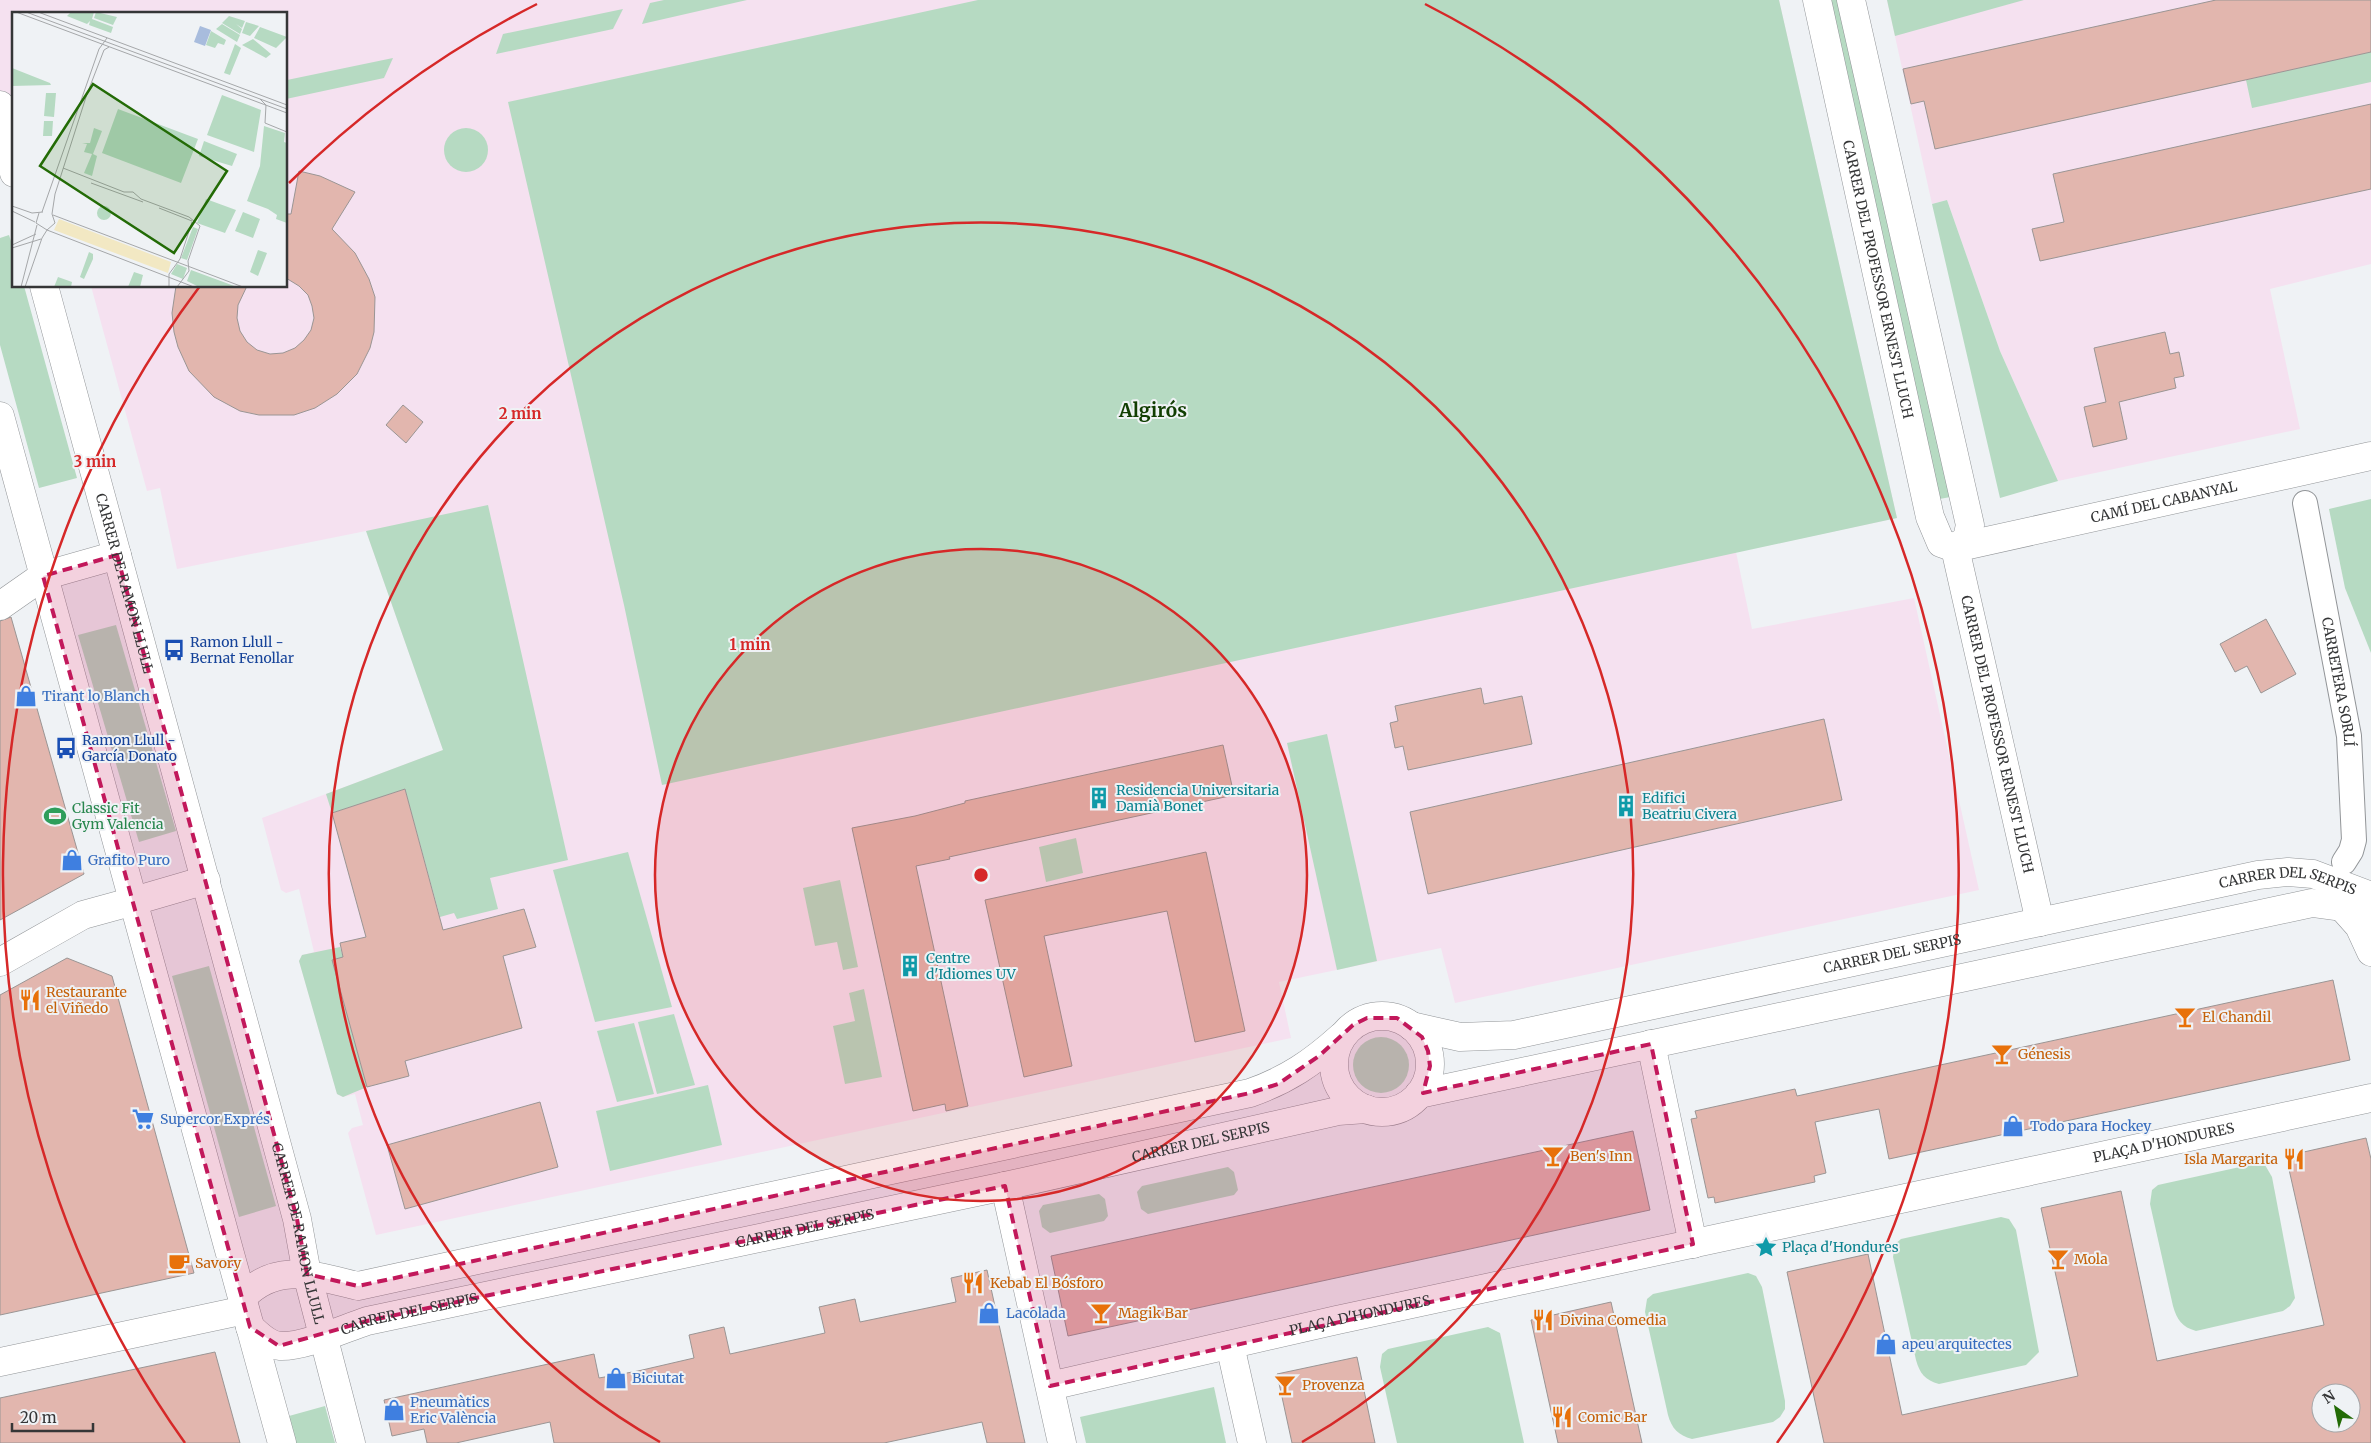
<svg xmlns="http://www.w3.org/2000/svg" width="2371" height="1443" viewBox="0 0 2371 1443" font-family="Merriweather,serif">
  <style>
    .education { fill: #f5e1f0 }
    .green { fill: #b6dac2 }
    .building { fill: #e2b6ae; stroke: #9a9594; fill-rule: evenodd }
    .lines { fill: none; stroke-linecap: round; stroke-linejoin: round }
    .pedestrian-casing { stroke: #929598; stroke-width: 26 }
    .minor-casing { stroke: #929598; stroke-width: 29 }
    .tertiary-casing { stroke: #929598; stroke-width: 29 }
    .secondary-casing { stroke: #929598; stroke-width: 29 }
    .pedestrian { stroke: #fff; stroke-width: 24 }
    .minor { stroke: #fff; stroke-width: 28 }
    .tertiary { stroke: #fff; stroke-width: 28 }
    .secondary { stroke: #fff; stroke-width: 28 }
    .marked { fill: #c2185b; fill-opacity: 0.2; stroke: #c2185b; stroke-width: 4; stroke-dasharray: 10 6; stroke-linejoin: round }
    .ring { fill: none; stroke: #d62828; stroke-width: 2.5 }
    .labels { text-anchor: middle; stroke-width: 4; stroke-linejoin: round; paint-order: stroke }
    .street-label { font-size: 14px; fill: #353637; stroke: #eff2f5 }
    .transit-label { font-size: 14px; fill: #164399; stroke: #eff2f5; text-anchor: start }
    .shop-label { font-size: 14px; fill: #366cbe; stroke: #eff2f5; text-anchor: start }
    .culture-label { font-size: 14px; fill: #0d838f; stroke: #eff2f5; text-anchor: start }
    .leisure-label { font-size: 14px; fill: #27864d; stroke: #eff2f5; text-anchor: start }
    .food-label { font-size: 14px; fill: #c56008; stroke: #eff2f5; text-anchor: start }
    .district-label { font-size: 19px; font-weight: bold; fill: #113e02; stroke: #eff2f5 }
    .inset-road { fill: none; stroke: #a5a7a9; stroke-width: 1 }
    .view { fill: #236b06; fill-opacity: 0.15; stroke: #236b06; stroke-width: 2.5 }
    .inset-edge { fill: none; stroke: #353637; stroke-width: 2.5 }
    .centre { fill: #d62828; stroke: #eff2f5; stroke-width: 2.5 }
    .ring-label { font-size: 15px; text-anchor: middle; font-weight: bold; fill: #d62828; stroke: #eff2f5; stroke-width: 4; stroke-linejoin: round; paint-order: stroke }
  </style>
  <rect width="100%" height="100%" fill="#eff2f5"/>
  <g class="education">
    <polygon points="0,0 1779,0 1897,518 1736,552 1752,629 1914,598 1979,890 1455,1003 1441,948 1279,982 1291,1038 376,1235 348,1133 352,1128 363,1125 355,1094 343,1097 337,1094 299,961 302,955 314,952 299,889 286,893 281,890 262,818 443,750 366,531 177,569 160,488 147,491 91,286 286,286 286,14 14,14 14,104 0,107"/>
    <polygon points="1887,0 2371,0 2371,264 2270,289 2300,429 2058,481 2000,351 1947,200 1932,204"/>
  </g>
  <g class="green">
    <polygon points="664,0 747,0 642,24 650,3"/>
    <polygon points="978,0 1779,0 1897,518 662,785 624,605 508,102"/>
    <polygon points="1821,0 1846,0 1956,496 1934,500"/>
    <polygon points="1887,0 2024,0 1895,36"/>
    <polygon points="623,9 613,29 496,54 503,34"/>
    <polygon points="2371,52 2371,82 2252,108 2246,80"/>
    <polygon points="393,58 384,78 286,99 287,80"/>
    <circle cx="466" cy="150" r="22"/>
    <polygon points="1947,200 2000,351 2058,481 2000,498 1932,204"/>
    <polygon points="9,235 14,250 14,286 24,286 77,478 39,488 0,345 0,238"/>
    <polygon points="2371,499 2371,653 2345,588 2329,509"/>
    <polygon points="488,505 568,860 490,878 498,909 457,919 454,913 440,917 405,789 332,813 326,794 443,750 366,531"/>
    <polygon points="116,625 176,831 139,842 78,635"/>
    <polygon points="1327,734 1377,961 1337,970 1287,743"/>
    <polygon points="1076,838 1083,873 1046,882 1039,847"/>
    <polygon points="628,852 672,1007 595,1022 553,870"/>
    <polygon points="840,880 858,967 843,970 837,942 815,946 803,888"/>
    <polygon points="340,947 343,957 332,960 367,1087 343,1097 337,1094 299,961 302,955"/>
    <polygon points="209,966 276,1206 239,1217 172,976"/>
    <polygon points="864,989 882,1077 845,1084 833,1026 855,1021 849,993"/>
    <polygon points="674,1014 695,1085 657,1094 638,1022"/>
    <polygon points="634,1023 654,1094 617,1102 597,1031"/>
    <circle cx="1381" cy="1065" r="28"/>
    <polygon points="708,1085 722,1145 610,1171 596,1111"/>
    <path d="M2258,1163L2265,1165L2272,1177L2295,1298L2290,1306L2283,1311L2196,1331C2182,1327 2177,1320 2173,1306L2150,1204L2152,1190L2158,1185Z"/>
    <polygon points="1228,1167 1234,1172 1238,1190 1234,1195 1148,1214 1141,1209 1137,1192 1142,1186"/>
    <polygon points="1099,1194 1105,1199 1108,1216 1104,1221 1050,1233 1042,1227 1039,1211 1043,1205"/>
    <path d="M2001,1217L2009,1219L2016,1230L2039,1352L2026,1365L1939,1384C1925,1380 1920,1374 1916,1360L1893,1257L1895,1244L1901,1239Z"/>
    <path d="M1748,1273L1756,1276L1762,1287L1785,1401V1409L1780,1417L1773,1422L1692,1439C1678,1435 1672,1429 1668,1415L1645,1312L1647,1299L1653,1294Z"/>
    <polygon points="1488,1327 1500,1333 1524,1443 1397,1443 1380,1367 1382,1354 1388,1349"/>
    <polygon points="1214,1387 1226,1443 1086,1443 1080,1417"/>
    <polygon points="325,1406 335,1443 296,1443 289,1416"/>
  </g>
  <g class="building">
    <polygon points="2216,0 2371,0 2371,52 1935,149 1924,101 1911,104 1903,69"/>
    <polygon points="2371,104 2371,189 2040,261 2032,229 2064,222 2053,174"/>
    <polygon points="299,171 320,176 355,192 332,229 355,253 369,279 375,297 374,332 370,348 357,374 337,394 315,408 294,415 259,415 240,411 214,397 189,371 178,347 174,332 172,313 176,286 247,286 238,305 237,318 240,331 247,342 257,350 270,354 283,353 295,348 304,340 311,330 314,318 312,306 308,295 299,286 286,278 286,214 291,214"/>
    <polygon points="2165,332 2170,354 2179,352 2184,376 2174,378 2176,388 2119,402 2127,439 2093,447 2084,407 2106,402 2094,348"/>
    <polygon points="403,405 423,422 406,443 386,425"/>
    <polygon points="11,617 84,874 0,920 0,621"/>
    <polygon points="2266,619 2296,674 2261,693 2247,666 2235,672 2220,644"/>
    <polygon points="1481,688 1484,704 1522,696 1532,744 1408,770 1403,746 1395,748 1390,723 1398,721 1395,706"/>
    <polygon points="1824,719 1842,800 1428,894 1410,812"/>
    <polygon points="1223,745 1234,795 949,857 950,859 916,866 968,1106 946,1111 945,1104 913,1111 852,828 915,816 965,803 965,801"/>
    <polygon points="405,789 443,930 524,909 536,947 503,956 522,1028 405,1061 409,1076 367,1087 332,960 343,957 340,943 366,937 332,813"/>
    <polygon points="1206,852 1245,1031 1195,1042 1167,911 1044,936 1072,1066 1024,1077 985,900"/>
    <polygon points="67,958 112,976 194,1273 0,1315 0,995"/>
    <polygon points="2333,980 2350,1060 1889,1159 1879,1109 1815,1122 1826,1173 1814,1176 1815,1182 1715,1203 1714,1197 1708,1198 1691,1119 1697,1118 1695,1111 1795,1089 1797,1096"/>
    <polygon points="540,1102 558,1167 405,1209 387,1145"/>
    <polygon points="1633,1131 1650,1210 1068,1336 1051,1256"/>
    <path d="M2366,1138L2371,1159V1443H1824L1787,1272L1868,1254L1902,1415L2078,1376L2041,1208L2121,1191L2157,1361L2324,1325L2286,1156ZM2321,1393H2351V1423H2321Z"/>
    <polygon points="987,1270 1025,1443 987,1443 982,1422 884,1443 554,1443 550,1422 456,1443 427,1443 424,1429 392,1436 384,1400 594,1354 599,1378 638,1371 694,1358 689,1335 724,1327 730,1354 825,1333 819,1307 855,1299 860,1322 956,1302 951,1278"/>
    <polygon points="1611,1302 1642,1443 1558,1443 1531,1320"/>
    <polygon points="215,1352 240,1443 0,1443 0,1398"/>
    <polygon points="1357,1357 1375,1443 1292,1443 1277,1374"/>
  </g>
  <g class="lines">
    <g class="pedestrian-casing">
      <g id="pedestrian">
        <path id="s1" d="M2305,503L2349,736L2354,840L2351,851L2344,862"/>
      </g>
    </g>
    <g class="minor-casing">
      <g id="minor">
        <path id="s2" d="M1817,0L1930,517L1941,543L1955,548"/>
        <polyline points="1851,0 1970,525 1967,539 1955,548"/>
        <path id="s3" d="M1955,548L2371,456"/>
        <path id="s4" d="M1955,548L2040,922"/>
        <polyline points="0,606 43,576 117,555"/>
        <polyline points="0,962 83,915 134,901"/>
        <polyline points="1651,1044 1693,1244"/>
        <polyline points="1005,1186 1062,1443"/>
        <polyline points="1230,1345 1252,1443"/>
        <polyline points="0,1362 245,1310"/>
        <path id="s5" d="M1050,1386L1337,1320L2371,1098"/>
      </g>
    </g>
    <g class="tertiary-casing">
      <g id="tertiary">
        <polyline points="2343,908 2359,926 2371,952"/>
        <circle cx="1382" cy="1064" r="48"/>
        <path id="s6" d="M1411,1026L1460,1037L1514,1035L2258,875L2288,872L2313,874L2371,896"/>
        <polyline points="1419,1094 2312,903 2371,911"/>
        <path d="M242,1298C276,1261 315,1276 358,1286C656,1223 952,1155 1250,1093C1287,1080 1312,1063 1341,1037"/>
        <path id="s7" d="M250,1327C258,1335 268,1345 280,1346C304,1347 343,1329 367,1321L1005,1186L1338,1111L1366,1109"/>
      </g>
    </g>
    <g class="secondary-casing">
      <g id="secondary">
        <polyline points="0,105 3,130 14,173"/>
        <path id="s8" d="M44,286L297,1219L307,1274L351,1443"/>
        <polyline points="0,416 282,1443"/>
        <polyline points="134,901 206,880"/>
      </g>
    </g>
    <use href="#pedestrian" class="pedestrian"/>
    <use href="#minor" class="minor"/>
    <use href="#tertiary" class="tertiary"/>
    <use href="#secondary" class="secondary"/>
  </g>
  <path class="marked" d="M117,555L297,1219L307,1274L358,1286L1250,1093L1278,1084L1319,1056L1353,1025L1367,1018H1397L1422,1037L1428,1051L1430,1066L1423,1093L1651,1044L1693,1244L1050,1386L1005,1186L367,1321L279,1346L250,1327L43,576Z"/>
  <circle cx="981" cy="875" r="326" fill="#d62828" fill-opacity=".12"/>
  <g class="ring">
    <circle cx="981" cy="875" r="326"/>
    <path d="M660 1442A652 652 0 1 1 1302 1442"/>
    <path d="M185 1443A978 978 0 0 1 200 286M289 183A978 978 0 0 1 537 4M1425 4A978 978 0 0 1 1777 1443"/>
  </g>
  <defs>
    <g id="bus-bare" transform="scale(1.725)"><path d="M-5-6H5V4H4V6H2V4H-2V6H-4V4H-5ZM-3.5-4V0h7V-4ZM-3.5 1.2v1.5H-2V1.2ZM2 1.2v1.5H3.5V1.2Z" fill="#1a4fb4" stroke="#eff2f5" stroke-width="2.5" paint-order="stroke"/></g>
    <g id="shop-bare" transform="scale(1.725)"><path d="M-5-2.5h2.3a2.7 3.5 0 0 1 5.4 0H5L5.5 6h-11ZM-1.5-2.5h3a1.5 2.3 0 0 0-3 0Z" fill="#3f7fe0" stroke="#eff2f5" stroke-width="2.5" paint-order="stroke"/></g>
    <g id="building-bare" transform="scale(1.725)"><path d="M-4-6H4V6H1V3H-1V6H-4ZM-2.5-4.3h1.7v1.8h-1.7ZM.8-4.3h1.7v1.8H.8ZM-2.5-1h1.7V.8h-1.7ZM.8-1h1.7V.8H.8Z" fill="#0f9aa8" stroke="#eff2f5" stroke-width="2.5" paint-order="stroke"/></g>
    <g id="stadium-bare" transform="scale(1.725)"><path d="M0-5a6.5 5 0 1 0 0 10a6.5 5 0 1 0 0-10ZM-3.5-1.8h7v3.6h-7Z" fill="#2e9e5b" stroke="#eff2f5" stroke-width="2.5" paint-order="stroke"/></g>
    <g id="restaurant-bare" transform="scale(1.725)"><path d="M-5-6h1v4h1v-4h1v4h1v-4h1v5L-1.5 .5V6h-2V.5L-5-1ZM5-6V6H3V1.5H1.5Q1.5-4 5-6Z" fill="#e8710a" stroke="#eff2f5" stroke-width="2.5" paint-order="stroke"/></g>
    <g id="bar-bare" transform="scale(1.725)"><path d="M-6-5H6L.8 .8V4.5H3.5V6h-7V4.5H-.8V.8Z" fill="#e8710a" stroke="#eff2f5" stroke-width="2.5" paint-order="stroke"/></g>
    <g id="supermarket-bare" transform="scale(1.725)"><path d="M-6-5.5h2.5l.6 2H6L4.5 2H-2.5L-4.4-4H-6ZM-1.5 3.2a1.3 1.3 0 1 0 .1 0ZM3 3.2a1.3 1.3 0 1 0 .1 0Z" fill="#3f7fe0" stroke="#eff2f5" stroke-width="2.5" paint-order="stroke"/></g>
    <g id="sight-bare" transform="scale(1.725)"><path d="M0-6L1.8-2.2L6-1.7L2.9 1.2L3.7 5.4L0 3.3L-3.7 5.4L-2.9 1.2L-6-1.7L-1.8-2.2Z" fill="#0f9aa8" stroke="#eff2f5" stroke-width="2.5" paint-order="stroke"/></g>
    <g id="cafe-bare" transform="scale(1.725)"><path d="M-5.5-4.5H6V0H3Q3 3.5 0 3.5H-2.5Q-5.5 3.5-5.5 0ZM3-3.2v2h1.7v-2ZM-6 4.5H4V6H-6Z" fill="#e8710a" stroke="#eff2f5" stroke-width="2.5" paint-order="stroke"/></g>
  </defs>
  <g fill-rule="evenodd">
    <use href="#bus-bare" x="174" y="650"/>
    <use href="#shop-bare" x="26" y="696"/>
    <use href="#bus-bare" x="66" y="748"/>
    <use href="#building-bare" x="1099" y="798"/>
    <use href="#building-bare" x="1626" y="806"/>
    <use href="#stadium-bare" x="55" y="816"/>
    <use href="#shop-bare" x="72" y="860"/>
    <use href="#building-bare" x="910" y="966"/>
    <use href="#restaurant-bare" x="30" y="1000"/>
    <use href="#bar-bare" x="2185" y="1017"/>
    <use href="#bar-bare" x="2002" y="1054"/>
    <use href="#supermarket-bare" x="143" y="1119"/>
    <use href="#shop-bare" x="2013" y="1126"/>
    <use href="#bar-bare" x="1553" y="1156"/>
    <use href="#restaurant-bare" x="2294" y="1159"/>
    <use href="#sight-bare" x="1766" y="1247"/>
    <use href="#bar-bare" x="2058" y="1259"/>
    <use href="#cafe-bare" x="179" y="1263"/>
    <use href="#restaurant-bare" x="973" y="1283"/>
    <use href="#shop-bare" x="989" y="1313"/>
    <use href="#bar-bare" x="1101" y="1313"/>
    <use href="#restaurant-bare" x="1543" y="1320"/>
    <use href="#shop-bare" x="1886" y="1344"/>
    <use href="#shop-bare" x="616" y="1378"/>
    <use href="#bar-bare" x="1285" y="1385"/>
    <use href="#shop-bare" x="394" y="1410"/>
    <use href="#restaurant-bare" x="1562" y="1417"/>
  </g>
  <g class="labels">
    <g class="street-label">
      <text dy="5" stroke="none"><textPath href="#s2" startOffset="286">CARRER DEL PROFESSOR ERNEST LLUCH</textPath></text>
      <text dy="5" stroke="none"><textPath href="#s3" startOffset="214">CAMÍ DEL CABANYAL</textPath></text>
      <text dy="5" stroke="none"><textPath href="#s8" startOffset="308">CARRER DE RAMON LLULL</textPath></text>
      <text dy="5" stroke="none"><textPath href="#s1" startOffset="182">CARRETERA SORLÍ</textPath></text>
      <text dy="5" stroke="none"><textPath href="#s4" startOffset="191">CARRER DEL PROFESSOR ERNEST LLUCH</textPath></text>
      <text dy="5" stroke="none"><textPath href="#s6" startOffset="896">CARRER DEL SERPIS</textPath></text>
      <text dy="5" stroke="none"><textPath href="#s6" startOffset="491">CARRER DEL SERPIS</textPath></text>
      <text dy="5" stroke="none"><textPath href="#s5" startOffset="1140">PLAÇA D'HONDURES</textPath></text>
      <text dy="5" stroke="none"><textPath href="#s7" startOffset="980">CARRER DEL SERPIS</textPath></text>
      <text dy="5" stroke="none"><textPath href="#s7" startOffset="575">CARRER DEL SERPIS</textPath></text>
      <text dy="5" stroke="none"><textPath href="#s8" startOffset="981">CARRER DE RAMON LLULL</textPath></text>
      <text dy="5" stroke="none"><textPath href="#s7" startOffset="170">CARRER DEL SERPIS</textPath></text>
      <text dy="5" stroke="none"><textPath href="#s5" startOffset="318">PLAÇA D'HONDURES</textPath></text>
    </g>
    <g class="transit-label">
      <text x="190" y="647">Ramon Llull -<tspan x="190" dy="16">Bernat Fenollar</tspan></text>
      <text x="82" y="745">Ramon Llull -<tspan x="82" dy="16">García Donato</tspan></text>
    </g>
    <g class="shop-label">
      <text x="42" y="701">Tirant lo Blanch</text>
      <text x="88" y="865">Grafito Puro</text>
      <text x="160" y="1124">Supercor Exprés</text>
      <text x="2030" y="1131">Todo para Hockey</text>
      <text x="1006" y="1318">Lacolada</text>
      <text x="1902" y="1349">apeu arquitectes</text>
      <text x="632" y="1383">Biciutat</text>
      <text x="410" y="1407">Pneumàtics<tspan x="410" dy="16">Eric València</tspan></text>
    </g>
    <g class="culture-label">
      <text x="1116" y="795">Residencia Universitaria<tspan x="1116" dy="16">Damià Bonet</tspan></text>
      <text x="1642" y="803">Edifici<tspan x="1642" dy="16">Beatriu Civera</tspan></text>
      <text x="926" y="963">Centre<tspan x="926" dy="16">d'Idiomes UV</tspan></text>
      <text x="1782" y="1252">Plaça d'Hondures</text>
    </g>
    <g class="leisure-label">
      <text x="72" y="813">Classic Fit<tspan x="72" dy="16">Gym Valencia</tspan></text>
    </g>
    <g class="food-label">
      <text x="46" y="997">Restaurante<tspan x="46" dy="16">el Viñedo</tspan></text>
      <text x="2202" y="1022">El Chandil</text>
      <text x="2018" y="1059">Génesis</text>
      <text x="1570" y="1161">Ben's Inn</text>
      <text x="2278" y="1164" text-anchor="end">Isla Margarita</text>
      <text x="2074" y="1264">Mola</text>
      <text x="195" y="1268">Savory</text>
      <text x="990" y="1288">Kebab El Bósforo</text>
      <text x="1118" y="1318">Magik Bar</text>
      <text x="1560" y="1325">Divina Comedia</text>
      <text x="1302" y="1390">Provenza</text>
      <text x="1578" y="1422">Comic Bar</text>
    </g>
    <g class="district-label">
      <text x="1153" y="417">Algirós</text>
    </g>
  </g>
  <g transform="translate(12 12)">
    <rect width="275" height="275" fill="#eff2f5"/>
    <path d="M59,0H82L80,7L101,15L99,21L77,13L78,9L75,12L55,4ZM84,0L105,5L101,13L82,6ZM217,4L233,9L230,16L224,12L230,17L228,22L210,11ZM234,10L247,14L238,24L230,21ZM210,12L228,23L225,30L204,17ZM248,15L275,25L264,36L242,26ZM199,19L214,28L212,33L206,31L203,36L194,33ZM241,27L259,42L254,46L230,33ZM223,32L229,36L218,63L212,61ZM0,56L38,71L39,73L0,74ZM34,81H44L42,105L32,104ZM210,83L249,98L242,140L195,123ZM106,97L186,127L169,171L90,141ZM32,109H41L40,124H31ZM252,114L273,121L272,130L275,131V211L264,207L265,203L256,197L235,189L248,154ZM82,116L90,119L81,142L85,144L80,164L72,161L80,142L72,140L75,132L70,131H78ZM192,129L225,142L220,154L187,144ZM194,187L224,198L213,221L185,211ZM85 201a7 7 0 1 1 14 0a7 7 0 1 1-14 0ZM231,200L248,207L241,226L223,219ZM181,215L186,217L175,248L169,246ZM246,238L255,241L246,264L238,260ZM77,240L81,242V247L72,267L68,265ZM165,252L175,256L171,267L159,262ZM179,258L225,275H187L175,269ZM122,260L131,263L128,275H116ZM46,265L60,270L59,275H42Z" fill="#b6dac2"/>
    <path d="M47,207L159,250L156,261L42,218Z" fill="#f2e8c3"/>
    <path d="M188,14L199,18L193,34L182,30Z" fill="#a8bcdd"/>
    <path class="inset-road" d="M4,0L275,101M14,0L275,97M26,0L275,93M248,87L254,93L253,111L275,120M51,156L112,180H121L129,187L177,205L188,214M79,171L131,190M0,194L20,201L31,200M147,196L180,209M0,199L23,210M30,200L87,37L95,26M27,201L24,211L35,218L43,211L40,202M40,202L43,182L75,82L92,38L97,35M41,203L231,275M35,218L182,275M0,233L24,222M0,236L29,227M9,275L25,213M13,275L30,226L35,218M157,275V262L168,247L180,210M165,275L177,259L176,249L188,214"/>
    <path class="view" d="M81,72L215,159L162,241L28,154Z"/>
    <rect width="275" height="275" class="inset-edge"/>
  </g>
  <circle cx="981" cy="875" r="8" class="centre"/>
  <g class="ring-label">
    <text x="520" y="419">2 min</text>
    <text x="95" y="467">3 min</text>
    <text x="750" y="650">1 min</text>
  </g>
  <g transform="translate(2336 1408) rotate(327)"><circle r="24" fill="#eff2f5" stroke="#a5a7a9"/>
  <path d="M0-4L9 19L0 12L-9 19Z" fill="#236b06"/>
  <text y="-8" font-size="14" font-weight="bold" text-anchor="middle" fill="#353637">N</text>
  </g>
  <path d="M12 1423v8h81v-8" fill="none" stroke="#353637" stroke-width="2.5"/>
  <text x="20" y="1423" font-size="15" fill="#353637" stroke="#eff2f5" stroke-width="4" paint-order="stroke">20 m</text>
</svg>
